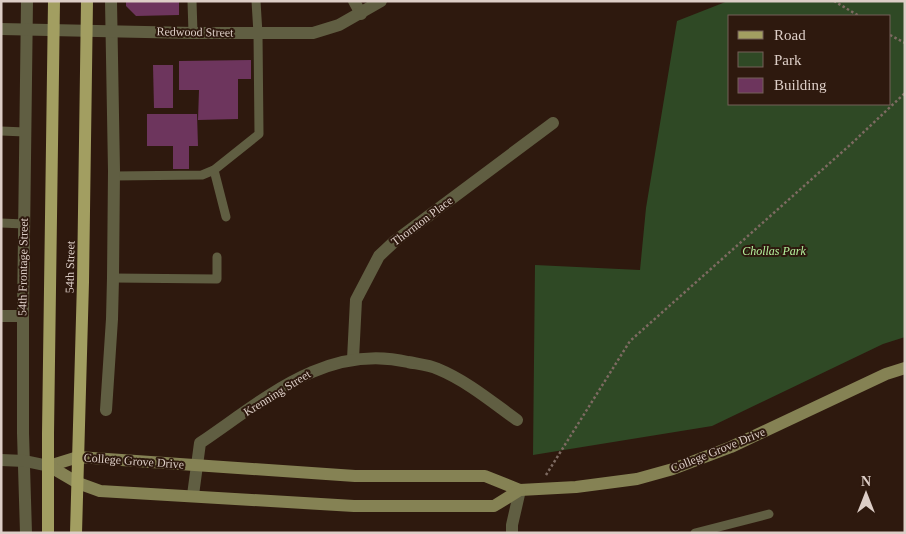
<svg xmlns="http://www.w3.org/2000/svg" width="906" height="534" viewBox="0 0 906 534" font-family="Georgia,serif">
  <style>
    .green { fill: #2f4925; fill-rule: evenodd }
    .building { fill: #6d355d }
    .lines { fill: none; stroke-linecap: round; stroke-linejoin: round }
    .path { stroke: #7e6b62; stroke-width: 2.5; stroke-dasharray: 2.5 2.5; stroke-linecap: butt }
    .service { stroke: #605e42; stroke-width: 9 }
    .minor { stroke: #605e42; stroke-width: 12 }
    .tertiary { stroke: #605e42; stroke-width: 12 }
    .secondary { stroke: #858254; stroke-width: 12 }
    .primary { stroke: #a29e61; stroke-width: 12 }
    .labels { text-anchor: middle; stroke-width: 4; stroke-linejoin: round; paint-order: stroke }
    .street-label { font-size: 12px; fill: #ddcec7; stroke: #2e190e }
    .park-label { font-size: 12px; font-style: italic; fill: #b5f29e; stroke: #2e190e }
  </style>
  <rect width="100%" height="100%" fill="#2e190e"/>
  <path class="green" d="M728,1H905V337L883,344L712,426L533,455L535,265L640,270L646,208L677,21ZM730,16H890V104H730Z"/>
  <g class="building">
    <polygon points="126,1 179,1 179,15 136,16 126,6"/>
    <polygon points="251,60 251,79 238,79 238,119 198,120 199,90 179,90 179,61"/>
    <polygon points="153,65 173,65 173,108 154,108"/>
    <polygon points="147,114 197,114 198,146 189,146 189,169 173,169 173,146 147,146"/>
  </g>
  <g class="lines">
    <g class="path">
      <polyline points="834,1 859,16"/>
      <polyline points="890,35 905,43"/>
      <polyline points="546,475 630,341 850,145 905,93"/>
    </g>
    <g class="service">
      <polyline points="192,1 193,33"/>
      <polyline points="1,131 25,132"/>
      <polyline points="214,170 226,217"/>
      <polyline points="114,176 202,175 214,170 259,134 258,34 256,1"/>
      <polyline points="1,223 24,224"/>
      <polyline points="113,278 217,279 217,257"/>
      <polyline points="695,533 769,514"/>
    </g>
    <g class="minor">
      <polyline points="354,1 361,14"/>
      <polyline points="1,316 23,316"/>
      <polyline points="353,359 356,300 379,256 395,241 553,123"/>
      <polyline points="106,410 112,319 113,278 114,171 111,1"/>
      <path d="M193,495L200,443C264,400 325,343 408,362C418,364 429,365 438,369C467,381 492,402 517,420"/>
      <polyline points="26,533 23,433 23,316 27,1"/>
      <polyline points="512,533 512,525 520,490"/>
    </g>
    <g class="tertiary">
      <polyline points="1,29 193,33 313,33 339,25 381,1"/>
      <polyline points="1,460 25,461 49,466"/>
    </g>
    <g class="secondary">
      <polyline points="49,466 78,457 355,476 485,476 520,490 576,487 637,479 673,469 731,447 886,374 905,368"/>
      <polyline points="49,466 78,483 100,491 354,506 494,506 520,490"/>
    </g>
    <g class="primary">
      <polyline points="48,533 48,433 54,1"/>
      <polyline points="76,533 83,282 87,1"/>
    </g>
  </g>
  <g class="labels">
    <g class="street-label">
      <text transform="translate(195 32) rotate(1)" y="4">Redwood Street</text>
      <text transform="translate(422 221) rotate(-37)" y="4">Thornton Place</text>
      <text transform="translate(23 267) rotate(-89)" y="4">54th Frontage Street</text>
      <text transform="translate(70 267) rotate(-89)" y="4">54th Street</text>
      <text transform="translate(277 393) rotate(-32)" y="4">Krenning Street</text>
      <text transform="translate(718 450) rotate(-22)" y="4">College Grove Drive</text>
      <text transform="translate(134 461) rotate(4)" y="4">College Grove Drive</text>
    </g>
    <g class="park-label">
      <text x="774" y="255">Chollas Park</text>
    </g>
  </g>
  <rect width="906" height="534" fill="none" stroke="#ddcec7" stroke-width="5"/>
  <rect x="728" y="15" width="162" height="90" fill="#2e190e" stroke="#746158"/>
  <rect x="738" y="31" width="25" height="8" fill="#a29e61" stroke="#746158"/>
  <text x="774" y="40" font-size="15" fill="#ddcec7">Road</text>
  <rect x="738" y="52" width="25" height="15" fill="#2f4925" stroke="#746158"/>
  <text x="774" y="65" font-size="15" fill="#ddcec7">Park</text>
  <rect x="738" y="78" width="25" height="15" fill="#6d355d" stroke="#746158"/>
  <text x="774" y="90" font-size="15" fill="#ddcec7">Building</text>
  <g transform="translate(866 494)" stroke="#2e190e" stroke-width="4" paint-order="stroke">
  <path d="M0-4L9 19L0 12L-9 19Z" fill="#ddcec7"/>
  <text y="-8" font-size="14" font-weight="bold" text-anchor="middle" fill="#ddcec7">N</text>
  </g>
</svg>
